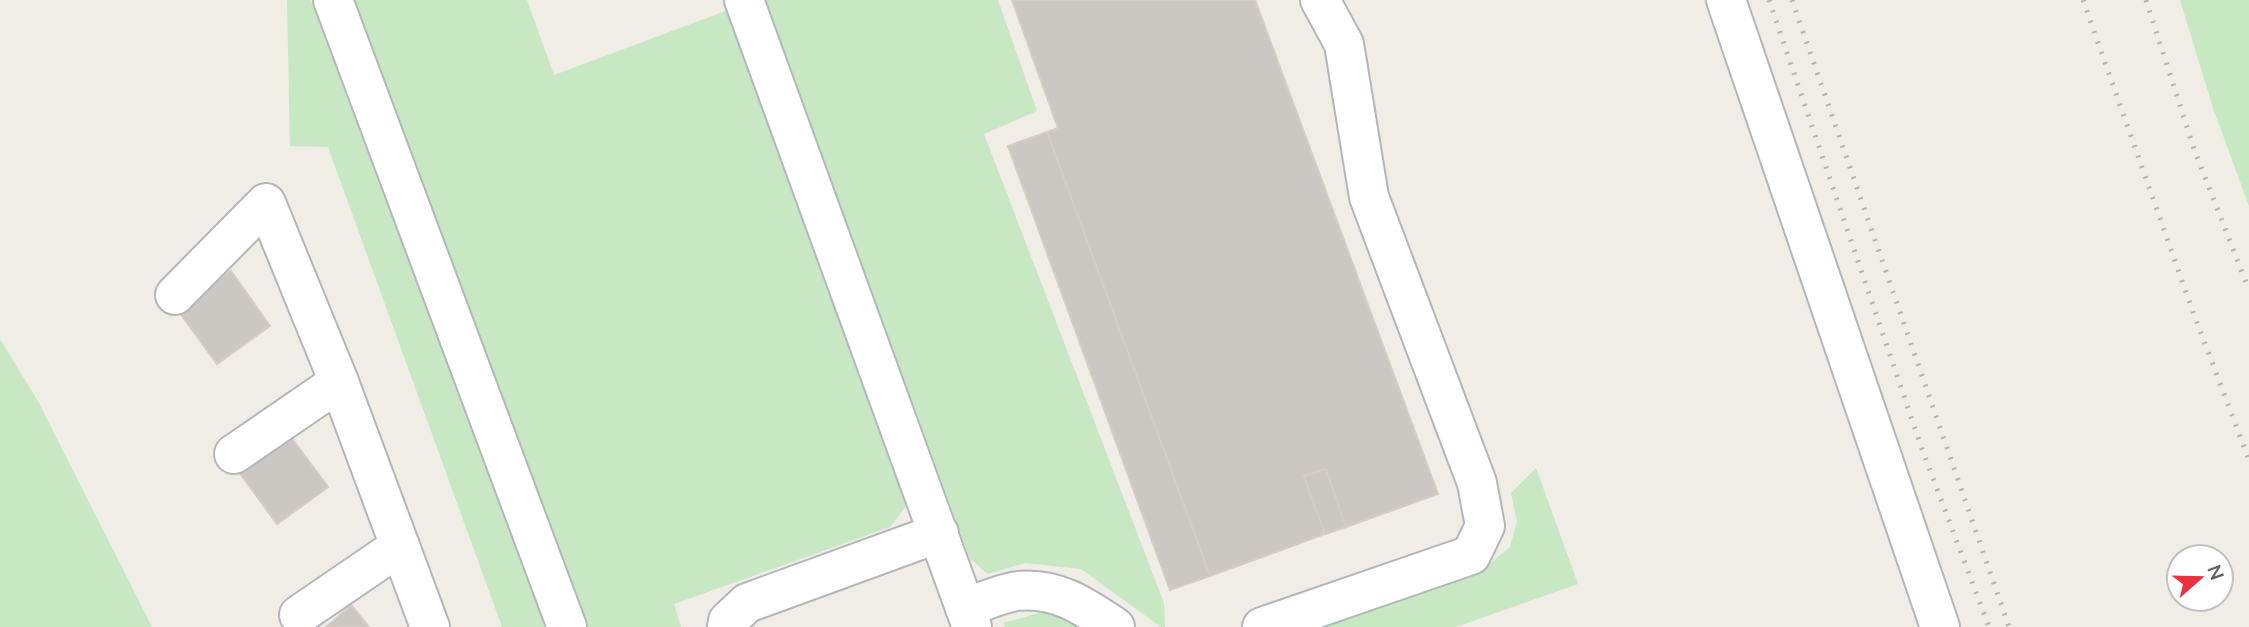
<svg xmlns="http://www.w3.org/2000/svg" width="2249" height="627" viewBox="0 0 2249 627" font-family="'Nunito Sans',sans-serif">
  <style>
    .green { fill: #c8e7c3 }
    .building { fill: #cbc7c2; stroke: #d5cdc4; stroke-width: 2 }
    .lines { fill: none; stroke-linecap: round; stroke-linejoin: round }
    .minor-casing { stroke: #b3b7bb; stroke-width: 42 }
    .minor { stroke: #fff; stroke-width: 38 }
    .rail { stroke: #b3b4b5; stroke-width: 5; stroke-dasharray: 2 9; stroke-linecap: butt }
  </style>
  <rect width="100%" height="100%" fill="#f0ece6"/>
  <g class="green">
    <polygon points="287,0 311,0 546,627 502,627 328,147 290,146"/>
    <polygon points="355,0 527,0 554,75 731,9 907,505 890,527 674,604 681,627 588,627"/>
    <polygon points="765,0 998,0 1037,111 984,134 1164,603 1165,627 1161,627 1081,569 1025,563 988,574 970,559"/>
    <polygon points="2180,0 2249,0 2249,206 2213,108"/>
    <polygon points="0,339 39,403 152,627 0,627"/>
    <polygon points="1536,468 1578,584 1456,627 1320,627 1482,570 1510,547 1517,521 1511,493"/>
    <polygon points="1050,610 1085,627 1005,627 1003,623"/>
  </g>
  <g class="building">
    <polygon points="1012,0 1255,0 1438,494 1346,527 1326,469 1304,476 1325,534 1210,576 1047,132 1058,128"/>
    <polygon points="1047,132 1210,576 1170,590 1008,146"/>
    <polygon points="231,271 270,326 217,364 177,309"/>
    <polygon points="287,432 328,487 277,524 236,468"/>
    <polygon points="1326,469 1346,527 1325,534 1304,476"/>
    <polygon points="351,605 369,627 326,627 348,608"/>
  </g>
  <g class="lines">
    <g class="minor-casing">
      <g id="minor">
        <polyline points="333,0 567,627"/>
        <polyline points="744,0 972,627"/>
        <polyline points="1726,0 1940,627"/>
        <polyline points="175,295 266,203 339,382 430,627"/>
        <polyline points="234,454 339,382"/>
        <path d="M965,608C982,602 1001,593 1018,591C1057,587 1085,607 1115,627"/>
        <polyline points="299,615 400,546"/>
        <polyline points="727,627 728,621 747,603 939,533"/>
        <polyline points="1262,627 1471,555 1485,526 1477,483 1369,197 1344,44 1320,0"/>
      </g>
    </g>
    <use href="#minor" class="minor"/>
    <g class="rail">
      <polyline points="1769,0 1922,449 1989,627"/>
      <polyline points="1792,0 2009,627"/>
      <polyline points="2083,0 2193,312 2249,460"/>
      <polyline points="2146,0 2194,149 2249,290"/>
    </g>
  </g>
  <g transform="translate(2200 578) rotate(70)"><circle r="33" fill="#ffffff" stroke="#bfc1c2" stroke-width="2"/>
  <path d="M0-5L12 26L0 18L-12 26Z" fill="#eb313f"/>
  <text y="-10" font-size="19" font-weight="bold" text-anchor="middle" fill="#5e6367">N</text>
  </g>
</svg>
